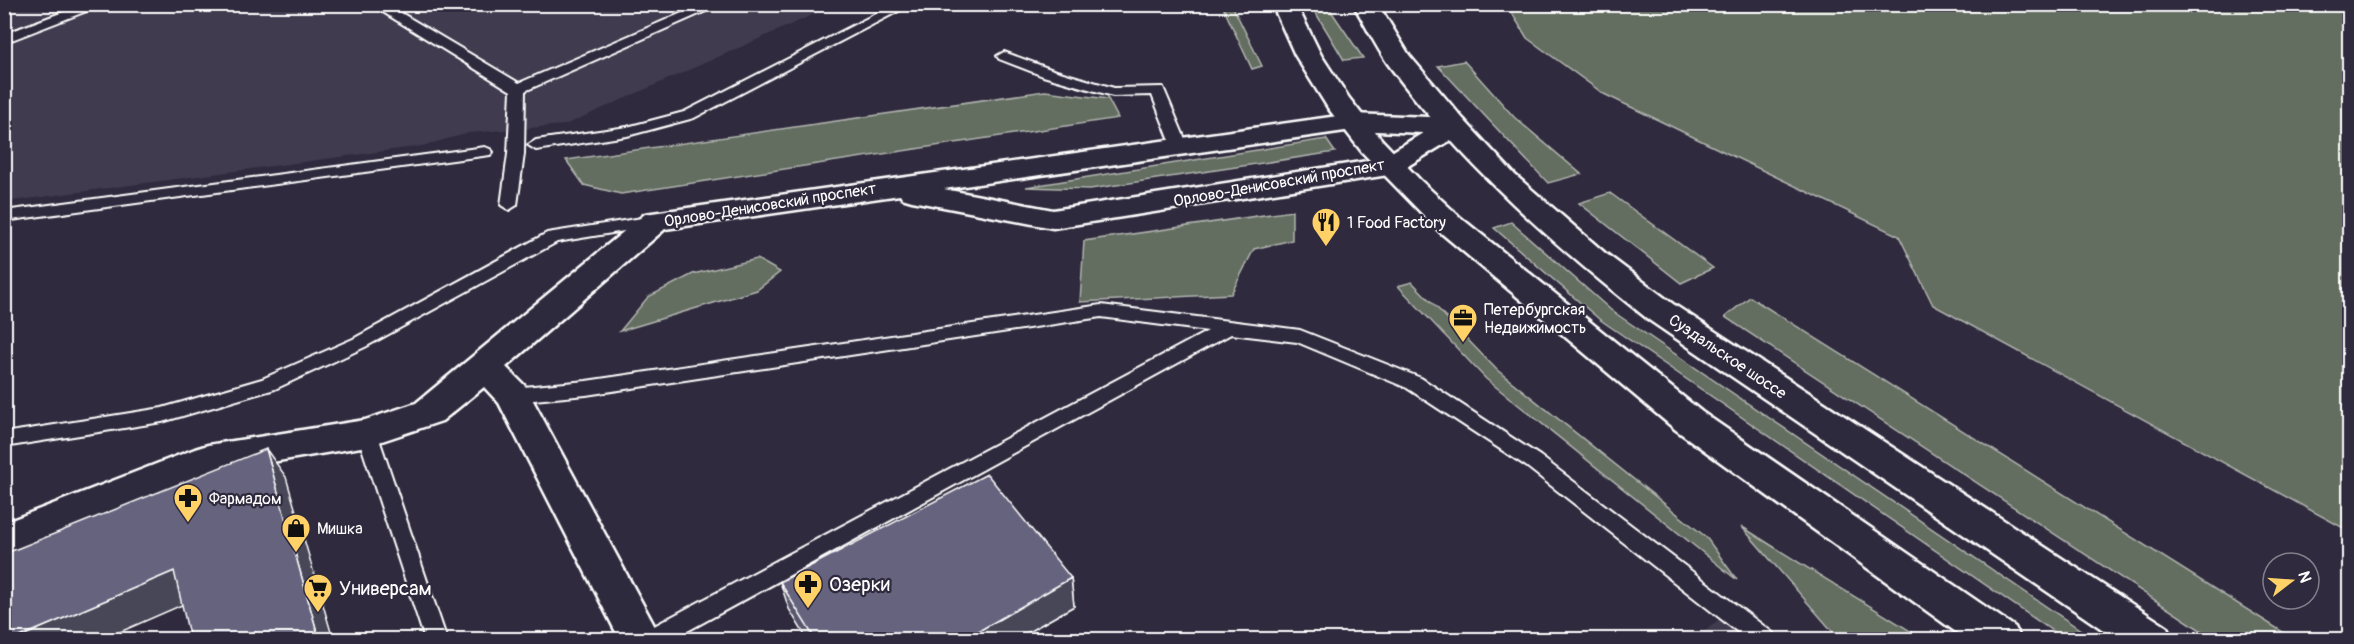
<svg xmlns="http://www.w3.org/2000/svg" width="2354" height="644" viewBox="0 0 2354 644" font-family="Pangolin,sans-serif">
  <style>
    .built { fill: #403b50 }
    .green { fill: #646d61; stroke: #b2b6b0; stroke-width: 1.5 }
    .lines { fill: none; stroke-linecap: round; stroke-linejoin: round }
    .lane-casing { stroke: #fff; stroke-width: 4 }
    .street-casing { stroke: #fff; stroke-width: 5 }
    .secondary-casing { stroke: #fff; stroke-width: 5 }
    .lane { fill: #2f2a3d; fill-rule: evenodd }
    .street { fill: #2f2a3d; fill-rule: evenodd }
    .secondary { fill: #2f2a3d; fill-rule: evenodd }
    .wall { fill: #58566c; stroke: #fff; stroke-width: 1.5 }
    .shaded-wall { fill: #474658; stroke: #fff; stroke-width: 1.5 }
    .building { fill: #66647e; stroke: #fff; stroke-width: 1.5 }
    .labels { text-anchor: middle; stroke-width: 4.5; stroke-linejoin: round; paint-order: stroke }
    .street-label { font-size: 16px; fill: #fff; stroke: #2f2a3d }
    .poi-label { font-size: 16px; fill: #fff; stroke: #2f2a3d; text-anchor: start }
    .near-poi-label { font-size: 20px; fill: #fff; stroke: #2f2a3d; text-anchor: start }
  </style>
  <rect width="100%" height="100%" fill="#2f2a3d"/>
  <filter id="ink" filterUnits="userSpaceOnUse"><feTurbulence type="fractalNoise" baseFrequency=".0167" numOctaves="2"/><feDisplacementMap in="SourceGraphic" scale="12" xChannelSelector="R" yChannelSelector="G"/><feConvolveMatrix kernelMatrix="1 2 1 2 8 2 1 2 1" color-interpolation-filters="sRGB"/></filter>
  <g filter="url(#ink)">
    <g class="built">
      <polygon points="4,5 835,5 565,125 469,133 422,146 5,202"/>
      <polygon points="1721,618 1747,639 1694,640"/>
    </g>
    <g class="green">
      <polygon points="1222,5 1232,5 1262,66 1252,69"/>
      <polygon points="1311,5 1327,5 1363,58 1344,60"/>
      <polygon points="1507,5 2349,5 2349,531 1933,305 1899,236 1604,94 1527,38"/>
      <polygon points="1464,61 1514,117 1581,174 1548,183 1438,66"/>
      <polygon points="1045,91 1108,99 1118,118 621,194 584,185 566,160"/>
      <polygon points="1326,139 1335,152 1090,189 1026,187"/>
      <polygon points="1610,193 1713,268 1681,283 1579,203"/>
      <polygon points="1292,211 1292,240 1254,249 1231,294 1080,302 1084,241"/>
      <polygon points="1511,222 1612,311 2094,639 2064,639 1599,319 1494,228"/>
      <polygon points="757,259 780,272 757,290 620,331 648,297 693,274"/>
      <polygon points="1412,282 1497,370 1706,537 1737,580 1486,379 1398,286"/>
      <polygon points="1750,297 2294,639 2214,639 1725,317"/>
      <path d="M1741,526C1801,565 1863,601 1923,639H1842L1833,632Z"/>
    </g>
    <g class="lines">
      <g class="lane-casing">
        <g id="lane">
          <polygon points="85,4 105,4 4,43 4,34"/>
          <polygon points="370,4 386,4 519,83 703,4 722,4 525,91 524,154 517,205 509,210 501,205 508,154 511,91"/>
          <polygon points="895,4 912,4 694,118 627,136 536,150 528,145 536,140 627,127 684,112"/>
          <polygon points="1004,52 1053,70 1114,88 1163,87 1188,146 1180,151 1172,146 1152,95 1113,96 1043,76 999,59 997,56"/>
          <polygon points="485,147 490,149 493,152 490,155 4,221 4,211"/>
          <polygon points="655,216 661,217 663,221 661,225 557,242 365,347 275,389 162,422 4,447 4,433 162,408 262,379 353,339 547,233"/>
          <polygon points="1101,305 1300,330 1421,378 1540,456 1773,633 1776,640 1748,640 1526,466 1407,388 1297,342 1231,334 671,640 638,640 641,633 1208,331 1101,317 586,395 513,402 506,400 503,395 506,390 513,388 586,381"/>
          <polygon points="367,426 374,428 377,433 447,640 425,640 357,433 360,428"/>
        </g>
      </g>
      <g class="street-casing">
        <path id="street" d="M1352,114L1454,118L1464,120L1468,126L1464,132L1398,172L1388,175L1053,228L912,201L902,198L900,195L665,229L506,367L525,386L530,395L662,640H620L499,403L484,387L442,421L367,446L213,472L4,555V523L195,449L208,445L365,420L416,403L645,214ZM1352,130L1423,133L1380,159L1053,210L944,189Z"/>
      </g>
      <g class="secondary-casing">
        <g id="secondary">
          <polygon points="1272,4 1296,4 1321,55 1349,98 1382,140 1420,180 1461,218 1702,412 2015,627 2021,640 1967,640 1676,430 1440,232 1362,152 1328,108 1295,55"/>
          <path d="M1353,4H1378L1409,55L1464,120L1515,175L1605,253L1673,304L2167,627L2173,640H2118L1649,320C1553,244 1461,163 1388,64C1375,45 1365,24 1353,4Z"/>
        </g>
      </g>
      <use href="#lane" class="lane"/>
      <use href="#street" class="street"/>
      <use href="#secondary" class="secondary"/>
    </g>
    <polygon class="wall" points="1071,578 1074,606 1016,639 807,639 789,609 780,582"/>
    <g class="shaded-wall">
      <polygon points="266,449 286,477 333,639 319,639"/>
      <polygon points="174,571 198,598 104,639 15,639"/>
      <polygon points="1071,578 1074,606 1016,639 965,639"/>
    </g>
    <g class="building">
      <polygon points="266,449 319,639 190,639 174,571 15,639 4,639 4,554"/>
      <polygon points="987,474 1071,578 965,639 815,639 780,582"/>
    </g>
  </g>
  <defs>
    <g id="restaurant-pin" transform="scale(1.5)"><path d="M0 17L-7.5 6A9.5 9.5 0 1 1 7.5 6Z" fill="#ffd166" stroke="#2f2a3d"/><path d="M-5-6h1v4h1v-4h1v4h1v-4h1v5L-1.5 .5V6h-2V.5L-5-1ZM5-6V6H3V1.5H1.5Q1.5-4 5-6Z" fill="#111"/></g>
    <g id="office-pin" transform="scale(1.5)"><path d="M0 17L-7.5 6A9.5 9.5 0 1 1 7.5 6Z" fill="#ffd166" stroke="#2f2a3d"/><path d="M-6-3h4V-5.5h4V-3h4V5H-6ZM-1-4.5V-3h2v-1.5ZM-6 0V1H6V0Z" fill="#111"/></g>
    <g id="pharmacy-pin" transform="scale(1.5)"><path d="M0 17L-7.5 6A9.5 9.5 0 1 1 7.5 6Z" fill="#ffd166" stroke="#2f2a3d"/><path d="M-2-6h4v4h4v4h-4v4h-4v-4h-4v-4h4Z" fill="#111"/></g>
    <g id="shop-pin" transform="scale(1.5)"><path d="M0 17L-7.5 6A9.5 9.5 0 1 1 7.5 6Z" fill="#ffd166" stroke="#2f2a3d"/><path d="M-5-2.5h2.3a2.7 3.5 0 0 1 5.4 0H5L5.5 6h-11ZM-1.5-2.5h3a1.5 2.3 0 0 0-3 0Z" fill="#111"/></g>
    <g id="supermarket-pin" transform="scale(1.5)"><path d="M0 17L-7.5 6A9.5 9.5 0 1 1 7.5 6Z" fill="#ffd166" stroke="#2f2a3d"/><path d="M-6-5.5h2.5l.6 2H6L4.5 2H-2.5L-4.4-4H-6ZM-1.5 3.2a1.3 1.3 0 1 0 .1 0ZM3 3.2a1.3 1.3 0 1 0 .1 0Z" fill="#111"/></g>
  </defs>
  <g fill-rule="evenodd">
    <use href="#restaurant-pin" x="1326" y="222"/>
    <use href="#office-pin" x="1463" y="318"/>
    <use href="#pharmacy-pin" x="188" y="498"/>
    <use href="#shop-pin" x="296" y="528"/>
    <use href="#pharmacy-pin" x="808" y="584"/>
    <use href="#supermarket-pin" x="318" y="588"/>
  </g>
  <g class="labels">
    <g class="street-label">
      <text transform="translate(1279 182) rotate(-10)" y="6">Орлово-Денисовский проспект</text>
      <text transform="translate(770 204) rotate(-9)" y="6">Орлово-Денисовский проспект</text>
      <text transform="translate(1728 356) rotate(34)" y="6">Суздальское шоссе</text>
    </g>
    <g class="poi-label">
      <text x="1347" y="228">1 Food Factory</text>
      <text x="1484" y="315">Петербургская<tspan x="1484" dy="18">Недвижимость</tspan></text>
      <text x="209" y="504">Фармадом</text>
      <text x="317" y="534">Мишка</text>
    </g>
    <g class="near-poi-label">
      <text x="829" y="591">Озерки</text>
      <text x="339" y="595">Универсам</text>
    </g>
  </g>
  <rect width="2354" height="644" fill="none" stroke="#2f2a3d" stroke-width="24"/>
  <rect x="12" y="12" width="2330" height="620" fill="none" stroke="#fff" stroke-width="2" filter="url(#ink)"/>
  <g transform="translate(2291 581) rotate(73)"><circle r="28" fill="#2f2a3d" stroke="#827f8b" stroke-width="1.5"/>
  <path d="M0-4.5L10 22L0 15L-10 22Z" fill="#ffd166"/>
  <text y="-9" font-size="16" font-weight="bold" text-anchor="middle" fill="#ffffff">N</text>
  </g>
</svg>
